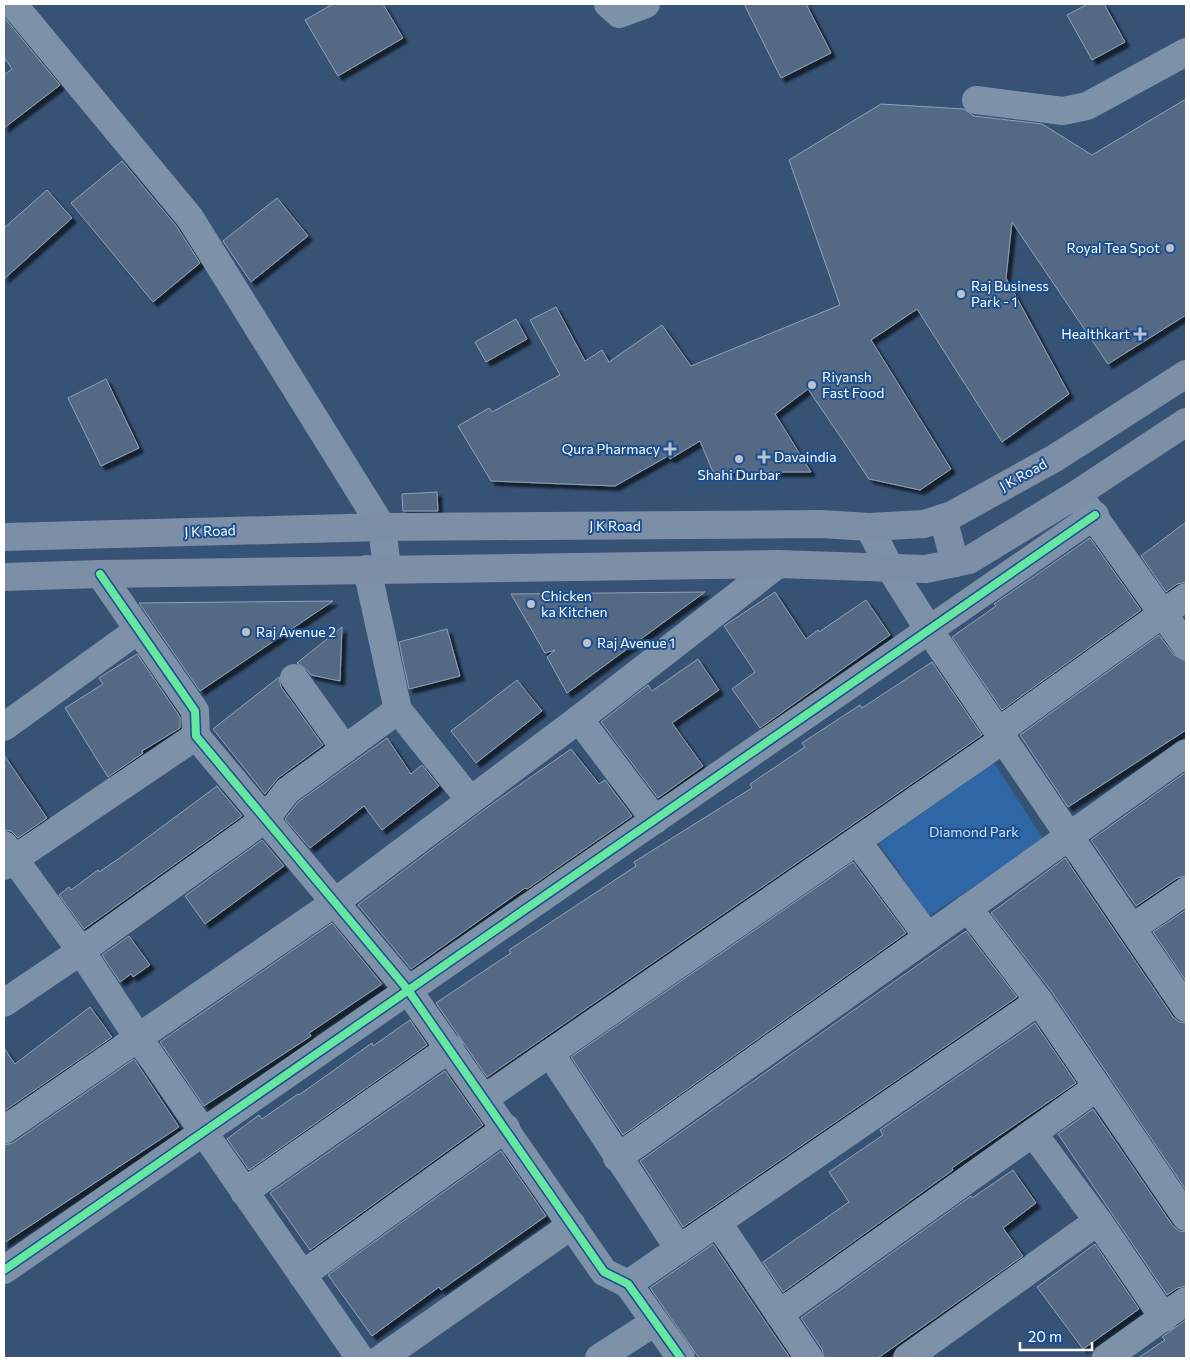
<svg xmlns="http://www.w3.org/2000/svg" width="1190" height="1362" viewBox="0 0 1190 1362" font-family="Commissioner,sans-serif">
  <style>
    .green { fill: #2f66a5 }
    .building { fill: #526984; stroke: #92a2b6; filter: url(#shadow) }
    .lines { fill: none; stroke-linecap: round; stroke-linejoin: round }
    .minor { stroke: #7d92a8; stroke-width: 28 }
    .major { stroke: #7d8ea7; stroke-width: 28 }
    .cycleway-casing { stroke: #1b4f8f; stroke-width: 11 }
    .cycleway { stroke: #66e7a1; stroke-width: 8 }
    .poi-dot { fill: #b9c2ce; stroke: #1b4f8f; stroke-width: 2 }
    .labels { text-anchor: middle; stroke-width: 4; stroke-linejoin: round; paint-order: stroke }
    .poi-label { font-size: 14px; fill: #fff; stroke: #1b4f8f; text-anchor: start }
    .street-label { font-size: 14px; fill: #fff; stroke: #1b4f8f }
    .park-label { font-size: 14px; fill: #cfe3fa; stroke: #1b4f8f }
  </style>
  <defs>
    <filter id="shadow"><feDropShadow dx="4.5" dy="4.5" stdDeviation="1" flood-color="#0009"/></filter>
  </defs>
  <rect width="100%" height="100%" fill="#365274"/>
  <polygon class="green" points="994,763 1044,840 929,916 879,843"/>
  <g class="building">
    <polygon points="333,4 383,4 403,38 338,76 305,20"/>
    <polygon points="744,4 806,4 831,53 781,78"/>
    <polygon points="1088,4 1104,4 1125,42 1092,60 1067,15"/>
    <polygon points="4,17 60,85 4,128 4,75 12,69 4,57"/>
    <polygon points="1186,99 1186,315 1108,364 1012,222 1006,278 1069,394 1002,442 917,309 871,340 951,469 920,490 869,479 808,389 775,414 811,472 713,472 700,441 670,459 668,456 615,486 491,481 458,426 489,408 492,412 560,375 530,320 556,307 585,361 602,350 609,362 662,325 691,366 840,305 789,160 881,104 964,109 974,116 1042,124 1092,155"/>
    <polygon points="122,161 177,227 200,263 153,302 71,203"/>
    <polygon points="47,190 72,218 4,279 4,228"/>
    <polygon points="277,198 308,236 251,282 223,241"/>
    <polygon points="516,319 527,339 486,362 475,342"/>
    <polygon points="106,379 139,448 101,466 68,398"/>
    <polygon points="437,492 438,511 403,511 402,494"/>
    <polygon points="1186,522 1186,582 1177,584 1166,592 1141,556"/>
    <polygon points="1090,538 1141,610 1002,710 952,637 996,606 994,604"/>
    <polygon points="705,592 567,693 547,657 555,650 545,653 511,594"/>
    <polygon points="775,592 806,639 818,630 819,632 866,600 890,635 760,728 732,689 755,672 724,626"/>
    <polygon points="333,601 200,691 139,603"/>
    <polygon points="342,627 340,681 311,675 306,669 297,663"/>
    <polygon points="447,629 460,676 409,689 399,642"/>
    <polygon points="1159,635 1174,655 1186,661 1186,730 1068,807 1020,735"/>
    <polygon points="137,654 180,717 180,728 142,751 143,753 108,777 65,708 103,684 99,678"/>
    <polygon points="698,659 719,690 672,723 703,766 658,798 601,722 648,685 652,691"/>
    <polygon points="932,662 982,735 487,1077 436,1003 511,953 509,950 636,866 634,862 752,788 750,784 805,747 802,743 860,705 862,708"/>
    <polygon points="279,677 281,687 323,745 278,778 265,794 213,729"/>
    <polygon points="517,680 542,711 476,763 451,731"/>
    <polygon points="387,738 411,774 422,765 439,786 382,830 364,806 310,848 285,819 298,802"/>
    <polygon points="571,749 599,784 605,780 632,816 527,889 525,888 411,969 358,905 488,807"/>
    <polygon points="4,755 47,818 18,838 11,831 4,830"/>
    <polygon points="1186,772 1186,876 1177,878 1136,906 1091,840"/>
    <polygon points="217,786 242,816 84,929 59,895 69,887 71,890 98,870 99,872 124,855"/>
    <polygon points="262,840 284,866 205,924 185,896"/>
    <polygon points="1065,858 1173,1017 1179,1022 1186,1023 1186,1190 1052,992 991,913"/>
    <polygon points="853,862 906,933 623,1135 571,1057"/>
    <polygon points="1186,910 1186,981 1153,932"/>
    <polygon points="332,923 382,984 309,1033 311,1036 204,1106 160,1042"/>
    <polygon points="966,931 1017,997 683,1227 640,1161"/>
    <polygon points="129,936 150,965 133,977 131,974 120,982 102,955"/>
    <polygon points="90,1007 112,1037 4,1111 4,1048 15,1064"/>
    <polygon points="410,1020 427,1045 249,1170 227,1139 259,1115 262,1119 298,1094 299,1095 372,1043 373,1046"/>
    <polygon points="1035,1023 1076,1083 952,1168 953,1170 783,1292 763,1262 849,1202 829,1172 883,1135 880,1130"/>
    <polygon points="134,1059 179,1127 4,1243 4,1145 13,1143"/>
    <polygon points="445,1071 483,1125 310,1250 270,1193"/>
    <polygon points="1093,1109 1173,1226 1179,1231 1186,1232 1186,1286 1177,1288 1167,1295 1058,1134"/>
    <polygon points="501,1151 546,1216 441,1290 439,1287 372,1336 328,1275"/>
    <polygon points="1013,1170 1036,1203 1003,1228 1023,1256 878,1358 824,1358 822,1349 801,1318 971,1196 972,1198"/>
    <polygon points="713,1244 766,1323 790,1358 699,1358 650,1288"/>
    <polygon points="1095,1244 1139,1309 1083,1349 1037,1287"/>
    <polygon points="1186,1320 1186,1358 1138,1358 1165,1340 1162,1337"/>
  </g>
  <g class="lines">
    <g class="minor">
      <polyline points="13,4 190,218 382,527 387,569"/>
      <polyline points="608,4 619,14 646,4"/>
      <polyline points="976,100 1063,111 1087,106 1186,52"/>
      <polyline points="1084,503 1186,646"/>
      <polyline points="869,527 890,568 929,630 1186,1008"/>
      <polyline points="367,569 398,710 470,800"/>
      <polyline points="100,574 195,711 196,736 408,990 604,1272 628,1284 681,1358"/>
      <polyline points="294,678 345,749"/>
      <polyline points="579,719 655,820"/>
      <polyline points="4,727 138,630"/>
      <polyline points="999,731 1186,597"/>
      <polyline points="857,841 928,937"/>
      <polyline points="4,845 81,951 139,1039 360,1358"/>
      <polyline points="4,866 196,736"/>
      <polyline points="968,908 1039,1001 1186,1217"/>
      <polyline points="1132,928 1186,891"/>
      <polyline points="4,1003 81,951 266,818 287,791 398,710"/>
      <polyline points="550,1053 679,1249"/>
      <polyline points="485,1098 1004,739"/>
      <polyline points="4,1130 334,903 579,719 778,564"/>
      <polyline points="1033,1133 1098,1221 1164,1318"/>
      <polyline points="617,1158 1186,753"/>
      <polyline points="244,1192 450,1048"/>
      <polyline points="718,1223 809,1358"/>
      <polyline points="4,1270 1095,515"/>
      <polyline points="302,1275 506,1128"/>
      <polyline points="628,1284 1039,1001"/>
      <polyline points="779,1314 1097,1087"/>
      <polyline points="382,1358 572,1225"/>
      <polyline points="599,1358 655,1322"/>
      <polyline points="907,1358 1098,1221"/>
      <polyline points="1106,1358 1186,1301"/>
    </g>
    <g class="major">
      <polyline points="943,518 955,563"/>
      <polyline points="4,537 382,527 821,524 869,527 924,524 952,515 1055,458 1186,374"/>
      <polyline points="4,577 100,574 778,564 926,569 969,560 1077,494 1186,422"/>
    </g>
    <g class="cycleway-casing">
      <g id="cycleway">
        <polyline points="100,574 195,711 196,736 408,990 604,1272 628,1284 681,1358"/>
        <polyline points="4,1270 1095,515"/>
      </g>
    </g>
    <use href="#cycleway" class="cycleway"/>
  </g>
  <g class="poi-dot">
    <circle cx="1170" cy="248" r="5"/>
    <circle cx="961" cy="294" r="5"/>
    <path d="M1137.5 326.5h5v5h5v5h-5v5h-5v-5h-5v-5h5z"/>
    <circle cx="812" cy="385" r="5"/>
    <path d="M667.5 441.5h5v5h5v5h-5v5h-5v-5h-5v-5h5z"/>
    <path d="M761.5 449.5h5v5h5v5h-5v5h-5v-5h-5v-5h5z"/>
    <circle cx="739" cy="459" r="5"/>
    <circle cx="531" cy="604" r="5"/>
    <circle cx="246" cy="632" r="5"/>
    <circle cx="587" cy="643" r="5"/>
  </g>
  <g class="labels">
    <g class="poi-label">
      <text x="1160" y="253" text-anchor="end">Royal Tea Spot</text>
      <text x="971" y="291">Raj Business<tspan x="971" dy="16">Park - 1</tspan></text>
      <text x="1130" y="339" text-anchor="end">Healthkart</text>
      <text x="822" y="382">Riyansh<tspan x="822" dy="16">Fast Food</tspan></text>
      <text x="660" y="454" text-anchor="end">Qura Pharmacy</text>
      <text x="774" y="462">Davaindia</text>
      <text x="739" y="480" text-anchor="middle">Shahi Durbar</text>
      <text x="541" y="601">Chicken<tspan x="541" dy="16">ka Kitchen</tspan></text>
      <text x="256" y="637">Raj Avenue 2</text>
      <text x="597" y="648">Raj Avenue 1</text>
    </g>
    <g class="street-label">
      <text transform="translate(1023 475) rotate(-29)" y="5">J K Road</text>
      <text x="615" y="531">J K Road</text>
      <text transform="translate(210 531) rotate(-2)" y="5">J K Road</text>
    </g>
    <g class="park-label">
      <text x="974" y="837">Diamond Park</text>
    </g>
  </g>
  <rect width="1190" height="1362" fill="none" stroke="#ffffff" stroke-width="10"/>
  <path d="M1020 1342v8h72v-8" fill="none" stroke="#ffffff" stroke-width="2.5"/>
  <text x="1028" y="1342" font-size="15" fill="#ffffff" stroke="#1b4f8f" stroke-width="4" paint-order="stroke">20 m</text>
</svg>
